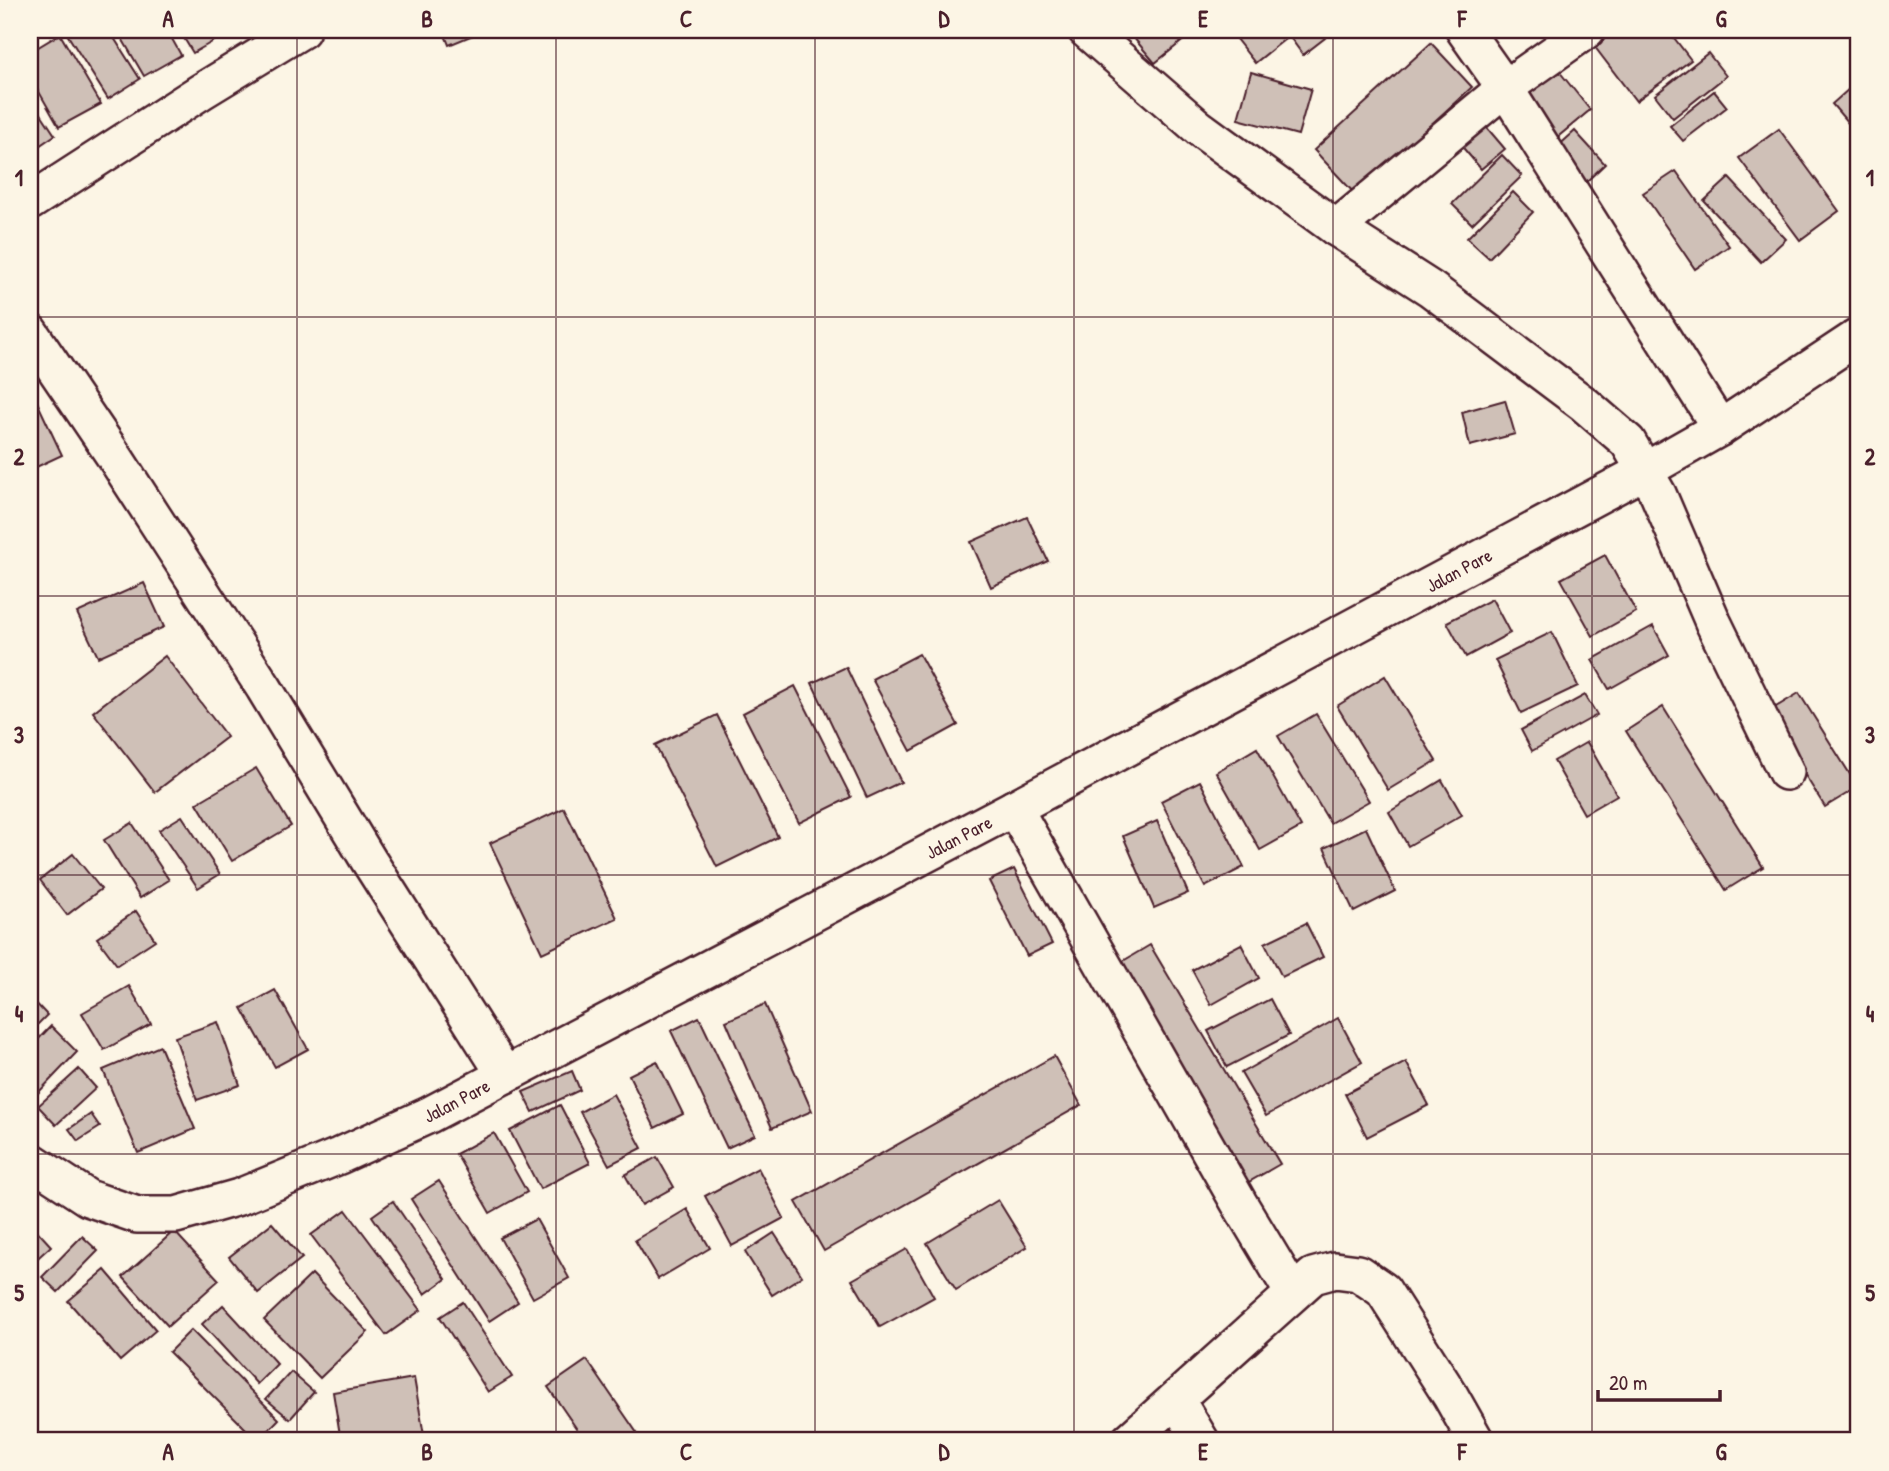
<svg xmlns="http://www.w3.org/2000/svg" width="1889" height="1471" viewBox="0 0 1889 1471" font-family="'Patrick Hand',sans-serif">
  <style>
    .building { fill: #cfc0b7; stroke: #4a1f2b; stroke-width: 2 }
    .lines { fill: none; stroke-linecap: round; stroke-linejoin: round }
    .street-casing { stroke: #4a1f2b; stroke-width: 40 }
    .street { stroke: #fcf5e5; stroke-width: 35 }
    .grid { fill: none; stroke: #4a1f2b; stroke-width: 2; stroke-opacity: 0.55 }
    .labels { text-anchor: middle; stroke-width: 5; stroke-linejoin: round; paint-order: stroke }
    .street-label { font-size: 19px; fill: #4a1f2b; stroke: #fcf5e5 }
    .neatline { fill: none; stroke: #4a1f2b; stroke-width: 2.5 }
    .grid-label { font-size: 23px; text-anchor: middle; font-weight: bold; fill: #4a1f2b }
  </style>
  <rect width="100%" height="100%" fill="#fcf5e5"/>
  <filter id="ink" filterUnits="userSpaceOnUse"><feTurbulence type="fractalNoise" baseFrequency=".0143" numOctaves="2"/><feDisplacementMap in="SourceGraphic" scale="14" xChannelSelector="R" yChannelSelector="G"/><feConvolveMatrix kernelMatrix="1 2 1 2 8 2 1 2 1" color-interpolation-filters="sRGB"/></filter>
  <g filter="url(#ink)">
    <g class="building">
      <polygon points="73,30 109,30 140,79 108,99 67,34"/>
      <polygon points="117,30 167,30 181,55 144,76"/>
      <polygon points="179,30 233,30 193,53"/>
      <polygon points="443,30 485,30 449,45"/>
      <polygon points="1127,30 1196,30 1155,63"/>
      <polygon points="1229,30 1319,30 1325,38 1303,55 1289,36 1255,63"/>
      <polygon points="1599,30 1668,30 1691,60 1636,101 1588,38"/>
      <polygon points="60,34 101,104 59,127 30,76 30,52"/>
      <polygon points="1431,43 1472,87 1355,194 1314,150"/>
      <polygon points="1708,53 1726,76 1673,118 1655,95"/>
      <polygon points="1555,66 1590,110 1554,140 1518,95"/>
      <polygon points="1251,72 1311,89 1298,135 1238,119"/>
      <polygon points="1859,80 1859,136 1832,104"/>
      <polygon points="1714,91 1727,107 1683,141 1670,126"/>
      <polygon points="30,97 55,135 30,152"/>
      <polygon points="1477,116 1505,149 1481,169 1453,136"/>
      <polygon points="1779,129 1839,211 1800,240 1739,158"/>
      <polygon points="1575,131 1605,164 1586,182 1556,148"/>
      <polygon points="1502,155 1522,176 1472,224 1452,204"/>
      <polygon points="1676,171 1729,246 1695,269 1643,193"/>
      <polygon points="1729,178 1786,239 1761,262 1704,201"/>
      <polygon points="1513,192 1533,212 1489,258 1467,238"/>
      <polygon points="30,387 62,455 30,470"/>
      <polygon points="1505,400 1515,434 1470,446 1462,412"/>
      <polygon points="1027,517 1048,561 991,587 971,542"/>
      <polygon points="1605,555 1636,612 1593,636 1561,579"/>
      <polygon points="144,583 164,627 98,657 77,613"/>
      <polygon points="1492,599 1510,633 1466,657 1447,622"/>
      <polygon points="1653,626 1669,655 1609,689 1592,660"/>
      <polygon points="1552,632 1578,686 1521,713 1495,660"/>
      <polygon points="919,654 958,725 911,751 872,679"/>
      <polygon points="165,656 227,737 155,792 93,712"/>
      <polygon points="846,667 901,782 867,798 812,683"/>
      <polygon points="1385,676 1436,761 1388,790 1337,706"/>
      <polygon points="795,686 851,797 799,823 743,713"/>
      <polygon points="1799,693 1858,787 1825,807 1766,713"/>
      <polygon points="1585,695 1597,715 1532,751 1521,730"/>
      <polygon points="1663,707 1763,867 1726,890 1626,731"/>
      <polygon points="1316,714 1369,801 1330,823 1278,736"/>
      <polygon points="717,715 778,837 717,867 655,745"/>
      <polygon points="1587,742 1617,795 1584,814 1554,761"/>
      <polygon points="1257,748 1301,827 1260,850 1216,772"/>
      <polygon points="256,768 291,826 232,861 197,803"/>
      <polygon points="1442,780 1462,815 1408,846 1389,812"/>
      <polygon points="1200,781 1244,867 1205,887 1161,801"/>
      <polygon points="564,808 617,918 542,953 490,843"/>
      <polygon points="182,816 220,874 198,888 159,830"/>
      <polygon points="1157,821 1188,893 1154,908 1123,836"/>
      <polygon points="132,823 169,880 140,898 104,840"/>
      <polygon points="1366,828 1395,891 1354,912 1324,848"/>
      <polygon points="73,854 101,889 67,915 40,880"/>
      <polygon points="1014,869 1052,944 1027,956 989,881"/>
      <polygon points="136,911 155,940 117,965 97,938"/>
      <polygon points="1306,923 1323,957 1282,977 1265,943"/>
      <polygon points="1241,944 1259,978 1211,1005 1192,970"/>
      <polygon points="1150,945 1280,1164 1221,1198 1091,980"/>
      <polygon points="129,986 151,1024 104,1050 82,1013"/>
      <polygon points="275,990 308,1049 275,1067 242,1008"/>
      <polygon points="30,997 47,1015 30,1032"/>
      <polygon points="1270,999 1289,1035 1227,1067 1208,1031"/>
      <polygon points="765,1004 812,1111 772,1128 726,1021"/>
      <polygon points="699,1017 755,1135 727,1148 671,1031"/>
      <polygon points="1338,1018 1362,1062 1266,1116 1241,1073"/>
      <polygon points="218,1022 240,1085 197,1100 175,1037"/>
      <polygon points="51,1026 77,1052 36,1095 30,1089 30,1048"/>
      <polygon points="160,1046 195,1129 138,1153 103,1070"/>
      <polygon points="1054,1056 1081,1105 824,1251 796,1202"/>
      <polygon points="657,1061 683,1114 655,1128 629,1075"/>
      <polygon points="1406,1062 1429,1105 1367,1137 1345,1094"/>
      <polygon points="79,1069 96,1088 56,1125 38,1106"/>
      <polygon points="572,1071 580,1090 533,1112 523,1092"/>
      <polygon points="613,1094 642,1148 609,1165 580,1112"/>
      <polygon points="560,1105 590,1163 540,1189 510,1131"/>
      <polygon points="91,1114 100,1127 78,1141 69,1129"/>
      <polygon points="494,1133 527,1192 490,1213 456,1154"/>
      <polygon points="657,1157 674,1187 642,1205 625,1175"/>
      <polygon points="758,1168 784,1218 732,1246 705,1196"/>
      <polygon points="439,1181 518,1302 489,1321 411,1199"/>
      <polygon points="998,1200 1027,1247 956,1290 927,1243"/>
      <polygon points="393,1201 446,1279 425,1294 372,1216"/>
      <polygon points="687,1209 710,1248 658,1279 635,1240"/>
      <polygon points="346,1210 421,1310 386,1335 311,1235"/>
      <polygon points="536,1219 569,1278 533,1298 500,1238"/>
      <polygon points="30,1223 51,1246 30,1265"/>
      <polygon points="272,1223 302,1258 258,1293 229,1257"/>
      <polygon points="174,1231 219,1280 168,1326 123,1277"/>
      <polygon points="774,1233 802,1276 772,1295 745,1252"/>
      <polygon points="82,1236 98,1251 58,1292 42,1277"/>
      <polygon points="907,1249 934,1297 880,1327 852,1280"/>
      <polygon points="105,1270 156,1330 120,1361 68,1301"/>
      <polygon points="312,1274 368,1332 320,1378 264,1320"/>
      <polygon points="463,1302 512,1377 488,1392 440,1317"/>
      <polygon points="223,1305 277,1364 257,1384 202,1324"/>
      <polygon points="191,1330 279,1419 258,1441 169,1352"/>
      <polygon points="587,1360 637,1433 624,1441 585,1441 548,1387"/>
      <polygon points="291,1372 314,1392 290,1419 266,1399"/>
      <polygon points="414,1378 425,1441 341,1441 333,1392"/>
    </g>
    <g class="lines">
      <g class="street-casing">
        <g id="street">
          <polyline points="1086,30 1199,128 1336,228 1431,289 1584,404 1628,442 1658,494 1713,622 1786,772"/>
          <polyline points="1464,30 1505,88 1720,428"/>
          <polyline points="30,202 202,91 302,30"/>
          <polyline points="1336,228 1505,88 1587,30"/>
          <polyline points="30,332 116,459 264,688 369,861 505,1075"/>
          <polyline points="1014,808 1239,1203 1293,1293"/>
          <path id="s1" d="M30,1160L88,1198L137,1215H176L239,1197L339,1156L429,1115L505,1075L1014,808L1646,470L1720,428L1859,336"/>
          <polyline points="1176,1399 1201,1441"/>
          <polyline points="1129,1441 1313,1276 1335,1270 1358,1273 1383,1290 1450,1395 1476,1441"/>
        </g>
      </g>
      <use href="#street" class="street"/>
    </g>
  </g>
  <path class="grid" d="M297,30V1441M556,30V1441M815,30V1441M1074,30V1441M1333,30V1441M1592,30V1441M30,317H1859M30,596H1859M30,875H1859M30,1154H1859"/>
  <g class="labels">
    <g class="street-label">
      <text dy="7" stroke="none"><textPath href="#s1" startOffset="1598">Jalan Pare</textPath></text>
      <text dy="7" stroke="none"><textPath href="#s1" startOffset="1031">Jalan Pare</textPath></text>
      <text dy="7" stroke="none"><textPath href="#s1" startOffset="464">Jalan Pare</textPath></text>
    </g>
  </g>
  <rect width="1889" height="1471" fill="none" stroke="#fcf5e5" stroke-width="77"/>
  <path d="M1598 1390v10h122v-10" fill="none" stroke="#4a1f2b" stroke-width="3.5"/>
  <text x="1609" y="1390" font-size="21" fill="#4a1f2b" stroke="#fcf5e5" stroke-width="5" paint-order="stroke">20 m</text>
  <rect x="38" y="38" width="1812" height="1394" class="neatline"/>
  <g class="grid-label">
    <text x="168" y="27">A</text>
    <text x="427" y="27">B</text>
    <text x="686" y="27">C</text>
    <text x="944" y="27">D</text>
    <text x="1203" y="27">E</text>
    <text x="1462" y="27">F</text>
    <text x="1721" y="27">G</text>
    <text x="19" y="186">1</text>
    <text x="1870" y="186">1</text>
    <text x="19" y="465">2</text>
    <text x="1870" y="465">2</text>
    <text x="19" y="743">3</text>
    <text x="1870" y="743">3</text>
    <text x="19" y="1022">4</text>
    <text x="1870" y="1022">4</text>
    <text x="19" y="1301">5</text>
    <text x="1870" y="1301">5</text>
    <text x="168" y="1460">A</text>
    <text x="427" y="1460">B</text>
    <text x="686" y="1460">C</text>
    <text x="944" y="1460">D</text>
    <text x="1203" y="1460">E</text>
    <text x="1462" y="1460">F</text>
    <text x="1721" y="1460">G</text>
  </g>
</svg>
